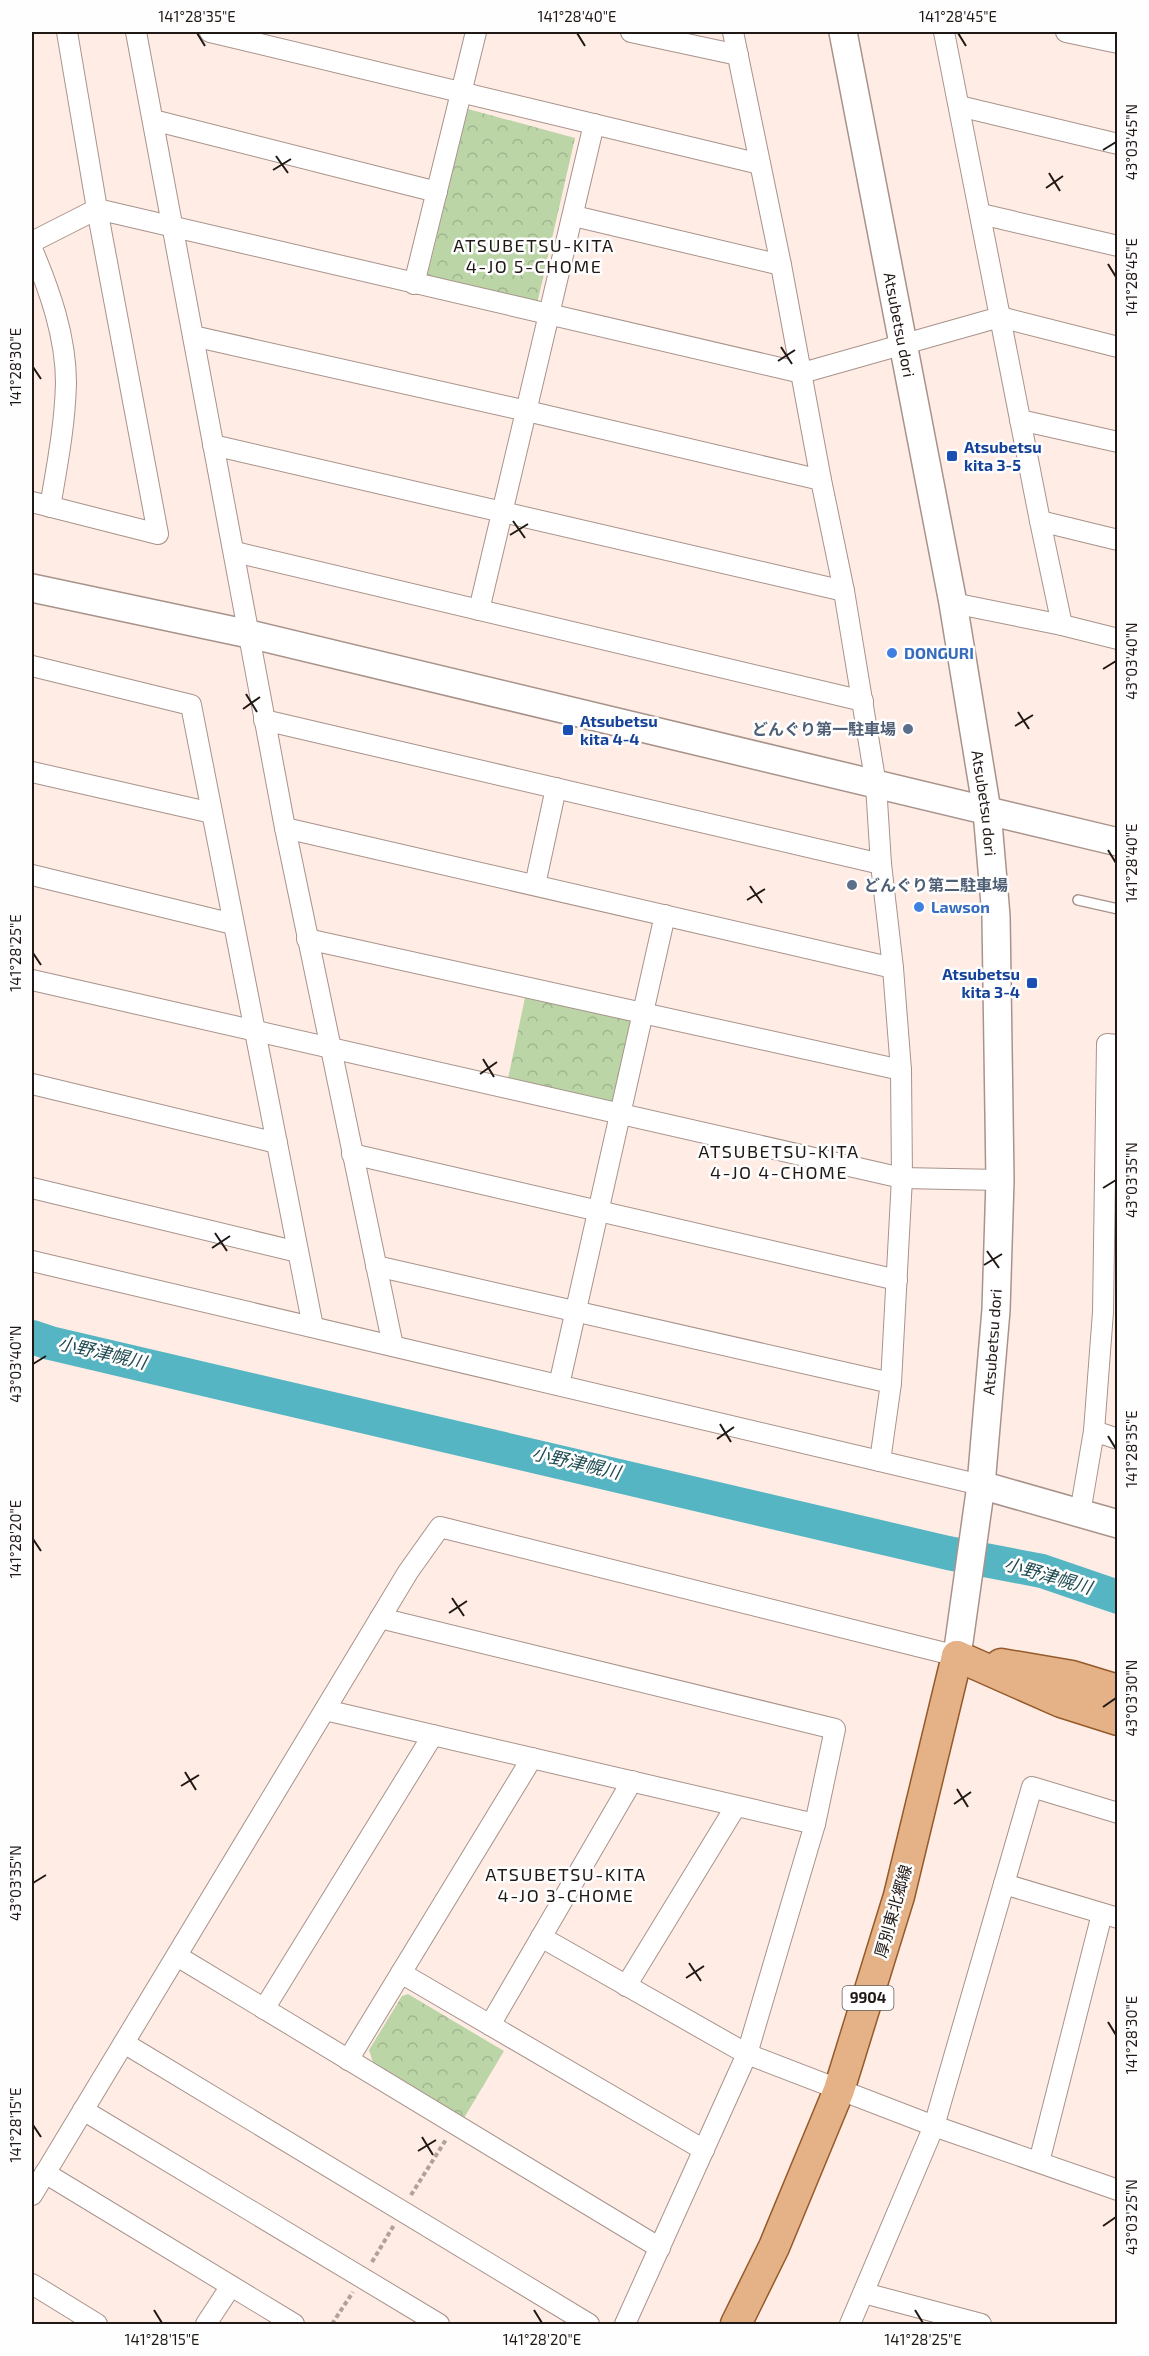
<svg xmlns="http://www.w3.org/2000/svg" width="1149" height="2356" viewBox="0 0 1149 2356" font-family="'Exo 2','Noto Sans JP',sans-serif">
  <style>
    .park { fill: url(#park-crowns) }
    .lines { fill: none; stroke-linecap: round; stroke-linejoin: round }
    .river { stroke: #56b5c2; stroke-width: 34 }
    .lane-casing { stroke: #a8938b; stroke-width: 12 }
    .street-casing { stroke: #a8938b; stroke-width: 22 }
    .secondary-casing { stroke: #a8938b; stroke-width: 30 }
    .primary-casing { stroke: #945a2a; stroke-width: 33 }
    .path { stroke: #b0a19b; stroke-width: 4; stroke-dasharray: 4.5 3; stroke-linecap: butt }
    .lane { stroke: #fff; stroke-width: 9 }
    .street { stroke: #fff; stroke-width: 20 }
    .secondary { stroke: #fff; stroke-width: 27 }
    .primary { stroke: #e5b186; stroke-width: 30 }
    .ticks { fill: none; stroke: #201815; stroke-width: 2 }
    .transit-dot { fill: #1a4fb4; stroke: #fefefe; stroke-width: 2 }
    .shop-dot { fill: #3f7fe0; stroke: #fefefe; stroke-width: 2 }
    .service-dot { fill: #5c6f8a; stroke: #fefefe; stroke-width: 2 }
    .labels { text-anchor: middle; stroke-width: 5; stroke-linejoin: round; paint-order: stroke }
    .shield { fill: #fefefe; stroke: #635d5b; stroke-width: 1.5 }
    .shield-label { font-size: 15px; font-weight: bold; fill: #201815 }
    .street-label { font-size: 16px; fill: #201815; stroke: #fefefe }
    .transit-label { font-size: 16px; font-weight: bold; fill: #164399; stroke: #fefefe; text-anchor: start }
    .shop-label { font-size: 16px; font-weight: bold; fill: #366cbe; stroke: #fefefe; text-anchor: start }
    .service-label { font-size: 16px; font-weight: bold; fill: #4e5e75; stroke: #fefefe; text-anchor: end }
    .neighbourhood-label { font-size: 18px; letter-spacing: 1.5px; fill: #201815; stroke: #fefefe }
    .water-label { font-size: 18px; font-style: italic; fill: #214c53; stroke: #fefefe }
    .neatline { fill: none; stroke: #201815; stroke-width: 2 }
    .ticks-label { font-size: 15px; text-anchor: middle; fill: #201815 }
  </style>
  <defs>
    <pattern id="park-crowns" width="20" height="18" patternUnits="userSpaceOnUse" patternTransform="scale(1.5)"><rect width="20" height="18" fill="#bbd5a7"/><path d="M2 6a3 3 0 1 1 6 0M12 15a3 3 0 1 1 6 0" fill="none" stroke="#a0b68f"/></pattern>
  </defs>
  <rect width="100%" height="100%" fill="#ffece5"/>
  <g class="park">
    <polygon points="468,109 575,138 537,304 427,277"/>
    <polygon points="527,988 643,1013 620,1114 506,1088"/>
    <polygon points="408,1994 504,2051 464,2118 373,2062 369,2050 402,1996"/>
  </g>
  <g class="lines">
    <polyline class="river" points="32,1337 50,1343 948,1553 1042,1571 1118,1597"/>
    <g class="lane-casing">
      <polyline id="lane" points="1078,900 1118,909"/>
    </g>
    <g class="street-casing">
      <g id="street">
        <polyline points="136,32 285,828 393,1346"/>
        <polyline points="210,32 760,164"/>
        <polyline points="631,32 738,55"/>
        <polyline points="733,32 781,265 821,480 844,591 876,785 881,864 893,968 901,1070 902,1178 891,1383 880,1461"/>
        <polyline points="944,32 1040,521 1062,625"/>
        <polyline points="1066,32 1118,43"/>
        <polyline points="959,106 1118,144"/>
        <polyline points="153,120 437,192"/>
        <polyline points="981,214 1118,246"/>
        <polyline points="574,216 781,265"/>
        <polyline points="32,242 97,209 802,373 1000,317 1118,347"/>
        <path d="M32,249C50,291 66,337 66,383C65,425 57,466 50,507"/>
        <polyline points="414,284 476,32"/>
        <polyline points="193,336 527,411 821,480"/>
        <polyline points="1020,420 1118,442"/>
        <polyline points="213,445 844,591"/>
        <polyline points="32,502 158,534 97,209 67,32"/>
        <polyline points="1040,521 1118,540"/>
        <polyline points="235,552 863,701"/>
        <polyline points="953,603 1062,625 1118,639"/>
        <polyline points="479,610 594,124"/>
        <polyline points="32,666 191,705 313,1327"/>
        <polyline points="264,720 881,864"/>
        <polyline points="32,772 212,813"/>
        <polyline points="285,828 893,968"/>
        <polyline points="32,875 233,924"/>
        <polyline points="535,885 556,788"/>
        <polyline points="307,939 901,1070"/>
        <polyline points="32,980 902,1178 1000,1180"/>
        <polyline points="32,1084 277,1143"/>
        <polyline points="352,1154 897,1280"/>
        <polyline points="32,1188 298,1252"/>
        <polyline points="32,1261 981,1485"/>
        <polyline points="376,1266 891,1383"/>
        <polyline points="559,1385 665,915"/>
        <polyline points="1094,1431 1118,1439"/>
        <polyline points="1080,1513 1094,1431 1103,1312 1107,1044 1118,1045"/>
        <polyline points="380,1618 835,1729 815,1824 747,2054 625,2324"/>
        <polyline points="325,1710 815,1824"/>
        <polyline points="1004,1884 1118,1918"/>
        <polyline points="541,1937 747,2054 934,2126 1118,2190"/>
        <polyline points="177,1956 660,2248"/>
        <polyline points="401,1973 704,2150"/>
        <polyline points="626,1986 736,1806"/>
        <polyline points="264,2009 433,1735"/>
        <polyline points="490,2025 632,1781"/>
        <polyline points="124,2043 589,2324"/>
        <polyline points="348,2060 532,1758"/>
        <polyline points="83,2110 439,2324"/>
        <polyline points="1039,2162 1102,1914"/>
        <polyline points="45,2173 294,2324"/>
        <polyline points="32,2195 408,1572 440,1527 957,1656"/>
        <polyline points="32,2284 97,2324"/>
        <polyline points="864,2293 981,2324"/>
        <polyline points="206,2324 231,2286"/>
        <polyline points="850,2324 934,2126 1032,1787 1118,1813"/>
      </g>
    </g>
    <g class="secondary-casing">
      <g id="secondary">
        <path id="s1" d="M843,32L953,603L987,811L996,916L1000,1180L996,1310L981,1485L957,1656"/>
        <polyline points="32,588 249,634 1118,842"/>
        <polyline points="981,1485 1118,1524"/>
      </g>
    </g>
    <g class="primary-casing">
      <g id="primary">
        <polyline points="957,1656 1061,1702 1118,1720"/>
        <polyline points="1001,1664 1072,1676 1118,1690"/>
        <polyline points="736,2324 774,2247 839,2090 899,1896 957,1656"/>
      </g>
    </g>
    <g class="path">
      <polyline points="411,2195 447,2138"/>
      <polyline points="372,2262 394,2225"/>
      <polyline points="332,2324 353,2292"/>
    </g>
    <use href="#lane" class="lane"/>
    <use href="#street" class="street"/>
    <use href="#secondary" class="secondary"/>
    <use href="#primary" class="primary"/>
  </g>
  <path class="ticks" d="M197,33L205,46M577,33L585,46M958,33L966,46M1103,150L1116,142M276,156L288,173M273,170L291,159M1049,173L1060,191M1046,188L1063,176M1108,264L1116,277M781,347L792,364M778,361L795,350M33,367L41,379M513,521L525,538M510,535L528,524M1103,669L1116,661M246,694L257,712M243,709L260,697M1018,712L1029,729M1015,726L1033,715M1108,850L1116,863M750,886L762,903M747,900L765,889M33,953L41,965M483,1059L494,1077M480,1074L497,1062M1103,1188L1116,1180M215,1233L227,1251M212,1248L230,1236M987,1251L999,1268M984,1265L1002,1254M33,1364L46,1356M720,1424L731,1442M1108,1436L1116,1449M717,1439L734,1427M33,1539L41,1551M452,1598L464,1616M449,1613L467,1601M1103,1707L1116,1698M185,1772L196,1790M181,1786L199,1775M957,1789L968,1807M954,1804L971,1792M33,1883L46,1875M689,1963L701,1981M686,1978L704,1966M1108,2022L1116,2035M33,2125L41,2137M422,2137L433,2155M418,2151L436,2140M1103,2226L1116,2217M154,2310L162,2323M534,2310L542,2323M915,2310L923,2323"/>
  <g class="transit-dot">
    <rect x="946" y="450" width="12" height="12" rx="3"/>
    <rect x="562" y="724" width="12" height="12" rx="3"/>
    <rect x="1026" y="977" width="12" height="12" rx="3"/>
  </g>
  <g class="shop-dot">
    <circle cx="892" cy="653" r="6"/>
    <circle cx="919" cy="907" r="6"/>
  </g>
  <g class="service-dot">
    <circle cx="908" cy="729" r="6"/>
    <circle cx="852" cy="885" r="6"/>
  </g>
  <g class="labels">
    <rect class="shield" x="842.5" y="1986" width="51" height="24" rx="4.5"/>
    <g class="shield-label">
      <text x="868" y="2003">9904</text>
    </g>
    <g class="street-label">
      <text dy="6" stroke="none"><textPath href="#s1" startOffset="298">Atsubetsu dori</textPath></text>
      <text dy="6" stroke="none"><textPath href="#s1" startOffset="784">Atsubetsu dori</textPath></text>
      <text transform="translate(992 1342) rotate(-86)" y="6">Atsubetsu dori</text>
      <text transform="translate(893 1911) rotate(-74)" y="6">厚別東北郷線</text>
    </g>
    <g class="transit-label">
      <text x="964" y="453">Atsubetsu<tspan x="964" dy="18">kita 3-5</tspan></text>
      <text x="580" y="727">Atsubetsu<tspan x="580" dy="18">kita 4-4</tspan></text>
      <text x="1020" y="980" text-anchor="end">Atsubetsu<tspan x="1020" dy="18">kita 3-4</tspan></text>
    </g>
    <g class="shop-label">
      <text x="904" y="659">DONGURI</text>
      <text x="931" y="913">Lawson</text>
    </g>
    <g class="service-label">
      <text x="896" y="735">どんぐり第一駐車場</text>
      <text x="864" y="891" text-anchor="start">どんぐり第二駐車場</text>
    </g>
    <g class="neighbourhood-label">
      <text x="534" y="252">ATSUBETSU-KITA<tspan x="534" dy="21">4-JO 5-CHOME</tspan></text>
      <text x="779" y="1158">ATSUBETSU-KITA<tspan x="779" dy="21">4-JO 4-CHOME</tspan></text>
      <text x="566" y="1881">ATSUBETSU-KITA<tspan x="566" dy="21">4-JO 3-CHOME</tspan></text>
    </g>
    <g class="water-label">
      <text transform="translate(102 1353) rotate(13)" y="6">小野津幌川</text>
      <text transform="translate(576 1463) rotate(13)" y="6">小野津幌川</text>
      <text transform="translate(1048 1576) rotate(16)" y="6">小野津幌川</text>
    </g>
  </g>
  <rect width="1149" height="2356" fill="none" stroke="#fefefe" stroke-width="66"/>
  <rect x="33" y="33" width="1083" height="2290" class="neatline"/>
  <g class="ticks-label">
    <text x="197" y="22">141°28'35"E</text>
    <text x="577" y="22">141°28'40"E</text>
    <text x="958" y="22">141°28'45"E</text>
    <text transform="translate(1132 142) rotate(-90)" y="5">43°03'45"N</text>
    <text transform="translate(1132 277) rotate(-90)" y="5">141°28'45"E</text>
    <text transform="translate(16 367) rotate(-90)" y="5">141°28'30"E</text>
    <text transform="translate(1132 661) rotate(-90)" y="5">43°03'40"N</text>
    <text transform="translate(1132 863) rotate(-90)" y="5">141°28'40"E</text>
    <text transform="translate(16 953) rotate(-90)" y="5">141°28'25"E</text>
    <text transform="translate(1132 1180) rotate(-90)" y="5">43°03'35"N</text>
    <text transform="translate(16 1364) rotate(-90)" y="5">43°03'40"N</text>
    <text transform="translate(1132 1449) rotate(-90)" y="5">141°28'35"E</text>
    <text transform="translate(16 1539) rotate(-90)" y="5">141°28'20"E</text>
    <text transform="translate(1132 1698) rotate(-90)" y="5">43°03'30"N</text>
    <text transform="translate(16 1883) rotate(-90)" y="5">43°03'35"N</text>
    <text transform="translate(1132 2035) rotate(-90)" y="5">141°28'30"E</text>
    <text transform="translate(16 2125) rotate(-90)" y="5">141°28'15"E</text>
    <text transform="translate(1132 2217) rotate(-90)" y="5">43°03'25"N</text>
    <text x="162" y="2345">141°28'15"E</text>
    <text x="542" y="2345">141°28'20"E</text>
    <text x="923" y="2345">141°28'25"E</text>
  </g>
</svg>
